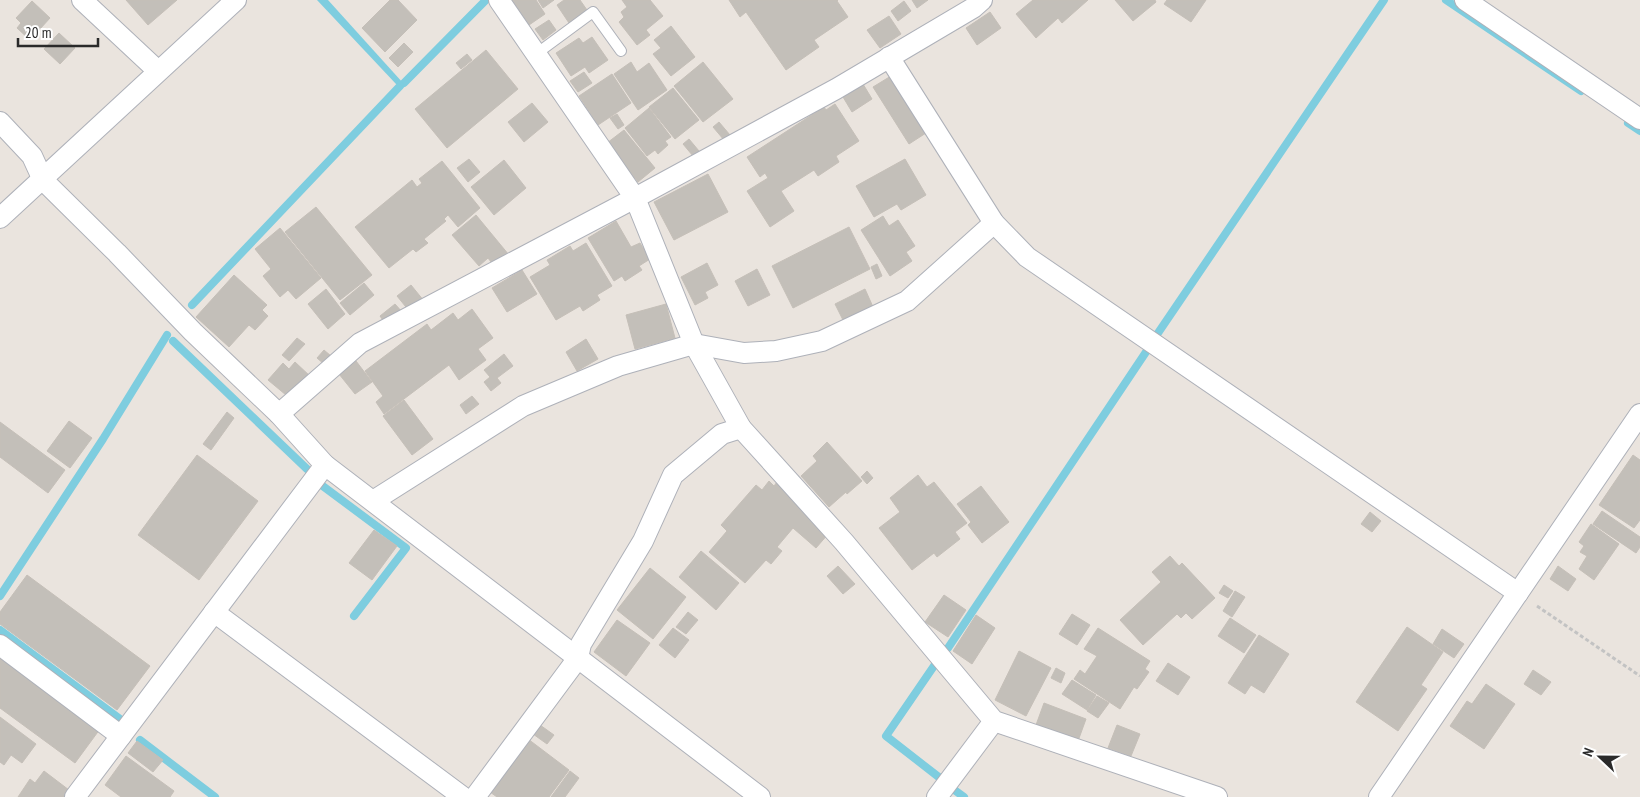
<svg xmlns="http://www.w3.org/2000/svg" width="1640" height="797" viewBox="0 0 1640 797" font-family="'PT Sans Narrow',sans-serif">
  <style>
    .water { fill: #7ecddf }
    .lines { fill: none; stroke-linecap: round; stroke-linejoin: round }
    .stream { stroke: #7ecddf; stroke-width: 8 }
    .building { fill: #c3bfb9; stroke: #c5bfb8 }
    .lane-casing { stroke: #aeb1b9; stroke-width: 12 }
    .street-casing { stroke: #aeb1b9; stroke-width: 22 }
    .path { stroke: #c3c3c3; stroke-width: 3; stroke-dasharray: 4 2.5; stroke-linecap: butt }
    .lane { stroke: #fff; stroke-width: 10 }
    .street { stroke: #fff; stroke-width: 20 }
  </style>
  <rect width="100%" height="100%" fill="#eae4de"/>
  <polygon class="water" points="317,0 328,0 403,83 400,86 396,84"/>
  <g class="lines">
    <g class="stream">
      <polyline points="1446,0 1581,91"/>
      <polyline points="404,83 486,0"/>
      <polyline points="1628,123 1640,131"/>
      <polyline points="192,305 400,86"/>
      <polyline points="1156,336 1384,0"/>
      <polyline points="173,341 307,469"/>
      <polyline points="320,484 406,548 354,616"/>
      <polyline points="0,596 103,439 167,335"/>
      <polyline points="0,630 120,719"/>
      <polyline points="948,648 1148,349"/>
      <polyline points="936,663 886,736 940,778"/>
      <polyline points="140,740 215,797"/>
      <polyline points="953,789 964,797"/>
    </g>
  </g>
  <g class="building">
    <polygon points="126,0 177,0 148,25"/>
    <polygon points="390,0 398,0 417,20 385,52 362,28"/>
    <polygon points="512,0 536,0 545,14 529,25"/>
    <polygon points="538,0 554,0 543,8"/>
    <polygon points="564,0 580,0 587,10 569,23 557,5"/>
    <polygon points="622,0 650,0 663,16 646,30 650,35 637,45 619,22 624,17 621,12 627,7"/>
    <polygon points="729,0 838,0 837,1 848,17 814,40 819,47 786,70 746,12 740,17"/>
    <polygon points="912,0 928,0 917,8"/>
    <polygon points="1033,0 1088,0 1062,23 1058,18 1036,38 1016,14"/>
    <polygon points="1115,0 1155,0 1156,2 1133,21"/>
    <polygon points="1167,0 1206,0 1191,22 1164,4"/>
    <polygon points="32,1 50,18 30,40 17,28 21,23 16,18"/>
    <polygon points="904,1 911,11 898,21 891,11"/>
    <polygon points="990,12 1001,28 977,45 966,28"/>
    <polygon points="889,16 901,34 880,48 867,30"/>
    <polygon points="549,20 556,30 543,40 535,29"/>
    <polygon points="671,26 695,57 671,76 653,54 661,48 654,40"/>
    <polygon points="59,33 75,48 60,64 44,49"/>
    <polygon points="592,37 608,60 589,73 585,67 571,76 556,53 579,38 583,43"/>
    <polygon points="404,43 413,52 398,67 389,58"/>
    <polygon points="486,50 518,89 447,148 415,109"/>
    <polygon points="467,54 472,60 461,69 456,63"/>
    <polygon points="631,62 637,72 649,63 667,90 638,110 614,74"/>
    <polygon points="703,62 733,99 703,122 674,86"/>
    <polygon points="584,72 592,83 578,92 570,81"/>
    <polygon points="612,74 631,103 598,125 579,96"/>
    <polygon points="891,76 926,133 909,144 873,87"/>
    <polygon points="863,84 872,99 852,112 843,97"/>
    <polygon points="673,88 699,120 675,139 649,107"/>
    <polygon points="532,103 548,122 524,142 508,122"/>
    <polygon points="835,104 859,141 836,156 839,162 818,176 814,170 781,191 794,211 770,227 747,191 768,178 765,173 760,177 747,157 824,107 826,110"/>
    <polygon points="649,108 671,137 665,141 668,145 658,154 655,150 647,156 625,128"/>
    <polygon points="617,114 624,125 618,129 610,118"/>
    <polygon points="719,122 730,135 724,140 713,127"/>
    <polygon points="624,130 655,168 638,182 607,143"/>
    <polygon points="689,139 699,151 693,156 683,144"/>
    <polygon points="469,159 480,172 468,182 457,168"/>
    <polygon points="905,159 926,195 901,210 897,204 874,217 856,186"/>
    <polygon points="504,160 526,188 494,215 471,187"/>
    <polygon points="442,161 480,208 458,227 448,215 444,219 446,221 424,239 428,243 416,252 413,249 389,268 355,227 412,180 417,187 422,183 419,179"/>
    <polygon points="708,174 728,212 674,240 654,202"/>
    <polygon points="316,207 372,275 340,300 285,232"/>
    <polygon points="476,215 509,255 495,267 488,258 479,266 452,235"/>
    <polygon points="883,216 889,226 898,220 915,246 906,252 912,261 890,276 861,230"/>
    <polygon points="616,221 631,247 640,243 650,259 639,266 642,270 625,281 622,276 614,281 588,238"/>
    <polygon points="849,227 870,269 793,308 772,266"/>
    <polygon points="280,228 321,278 296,299 288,290 280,297 263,276 271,269 255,249"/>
    <polygon points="586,243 612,286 597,295 600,300 583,311 580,306 556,320 530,277 550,265 547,260 570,246 573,251"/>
    <polygon points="707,263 718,285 705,292 708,298 695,305 681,277"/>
    <polygon points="877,264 882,276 876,279 871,267"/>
    <polygon points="757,269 770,295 748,306 735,281"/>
    <polygon points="522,270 537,294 507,312 492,288"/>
    <polygon points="234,275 267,305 262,310 268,316 255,330 249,325 229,347 196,317"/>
    <polygon points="364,283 374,295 350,315 340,303"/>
    <polygon points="411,285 424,301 410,312 397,296"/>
    <polygon points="326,289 345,314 328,329 308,304"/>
    <polygon points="865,289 873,307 844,322 835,304"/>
    <polygon points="395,304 403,313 387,326 380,316"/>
    <polygon points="666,304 675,338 635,349 626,315"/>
    <polygon points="472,309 493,338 478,349 486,360 459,380 449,365 384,414 376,402 383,396 365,371 427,324 431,330 453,313 458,320"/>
    <polygon points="297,338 305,344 289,361 282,355"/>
    <polygon points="586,339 598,359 577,371 566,352"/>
    <polygon points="324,350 331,356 324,364 317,358"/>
    <polygon points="504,354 513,366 497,378 501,383 491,391 484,382 490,377 484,370"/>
    <polygon points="356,361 372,382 355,394 339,374"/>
    <polygon points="295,362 311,377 298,391 294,387 286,395 268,380 283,363 289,369"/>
    <polygon points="472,396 479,404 466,414 460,405"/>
    <polygon points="404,400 433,439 412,455 383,416"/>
    <polygon points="227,412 234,418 211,450 203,444"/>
    <polygon points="69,421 92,438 70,468 47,451"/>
    <polygon points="0,422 65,470 48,493 0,457"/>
    <polygon points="827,442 862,481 847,494 846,492 829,507 801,476 817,461 813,456"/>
    <polygon points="197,455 258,501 199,580 138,535"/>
    <polygon points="1633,455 1640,460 1640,520 1634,528 1599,505"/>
    <polygon points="867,471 873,478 867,484 861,477"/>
    <polygon points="918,475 927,487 934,482 967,523 955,532 960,539 937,557 934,553 912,570 879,528 900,512 890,498"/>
    <polygon points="769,481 774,486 777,482 829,533 816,548 793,528 777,547 782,551 771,564 766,560 745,583 709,552 727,531 721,525 756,485 762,490"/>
    <polygon points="981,486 1009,522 982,543 968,525 971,522 957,504"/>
    <polygon points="1602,511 1640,537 1640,547 1636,553 1593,524"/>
    <polygon points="1370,512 1381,521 1372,532 1361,524"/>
    <polygon points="1591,524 1619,544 1594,580 1579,569 1587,556 1580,552 1584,546 1579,542"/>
    <polygon points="374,530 397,546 372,580 349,563"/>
    <polygon points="701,551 739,583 716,610 679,577"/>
    <polygon points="1170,556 1179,566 1182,563 1215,598 1192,619 1186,613 1181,618 1177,614 1143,645 1120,620 1161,582 1152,572"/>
    <polygon points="838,566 855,584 843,594 827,576"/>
    <polygon points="1558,566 1576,579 1568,591 1550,579"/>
    <polygon points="650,568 686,597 653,639 617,610"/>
    <polygon points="27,575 150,666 117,710 0,624 0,612"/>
    <polygon points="1224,585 1233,591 1228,598 1219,593"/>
    <polygon points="1235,591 1245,597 1232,617 1223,611"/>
    <polygon points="944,595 966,610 948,637 925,622"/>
    <polygon points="688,612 698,620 686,634 676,627"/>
    <polygon points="1072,614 1090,625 1077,645 1059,634"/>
    <polygon points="976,615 995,628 972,664 953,651"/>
    <polygon points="1230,618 1256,635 1244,653 1218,636"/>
    <polygon points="617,620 650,643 626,676 594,652"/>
    <polygon points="1407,627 1443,652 1421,685 1427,689 1398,731 1356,702"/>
    <polygon points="673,628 689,640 675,658 659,645"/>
    <polygon points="1098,628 1150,661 1145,669 1149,672 1137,689 1134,687 1120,709 1074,679 1080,670 1085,674 1097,656 1084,649"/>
    <polygon points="1442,629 1464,644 1454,658 1433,644"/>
    <polygon points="1259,635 1289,654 1264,693 1251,685 1245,694 1228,683"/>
    <polygon points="1019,651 1051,668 1026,716 995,700"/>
    <polygon points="0,655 100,729 75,763 0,708"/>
    <polygon points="1168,663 1190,677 1178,695 1156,681"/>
    <polygon points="1056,668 1065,673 1061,683 1051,678"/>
    <polygon points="1533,670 1551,682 1541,695 1524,684"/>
    <polygon points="1072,680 1096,695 1087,710 1062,694"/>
    <polygon points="1486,684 1515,704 1484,749 1450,726 1467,701 1472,704"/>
    <polygon points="1097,696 1109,703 1098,718 1087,711"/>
    <polygon points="1044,703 1086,719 1078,741 1036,725"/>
    <polygon points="0,717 36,744 22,763 11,755 4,765 0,762"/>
    <polygon points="540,725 554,735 547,744 533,734"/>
    <polygon points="1117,725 1140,734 1131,756 1108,748"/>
    <polygon points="528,739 569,770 549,797 497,797 490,792"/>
    <polygon points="137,741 163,760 153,772 128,753"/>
    <polygon points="126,756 174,791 170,797 121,797 105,785"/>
    <polygon points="44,771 69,790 64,797 18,797 30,779 35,783"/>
    <polygon points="570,771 579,778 565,797 551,797"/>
  </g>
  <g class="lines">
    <g class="lane-casing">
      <polyline id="lane" points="536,54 593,12 621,51"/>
    </g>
    <g class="street-casing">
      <g id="street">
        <polyline points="82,0 158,71"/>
        <polyline points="499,0 635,198 694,344 741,428 844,542 994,721 1217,797"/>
        <polyline points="1465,0 1640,119"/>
        <polyline points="889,57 994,223 1027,257 1518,593"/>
        <polyline points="0,122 32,156 43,180 117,253 193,332 279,414 325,465 760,797"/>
        <polyline points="0,218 236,0"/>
        <polyline points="279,414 360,343 635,198 836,89 973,8 982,0"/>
        <polyline points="373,501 523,406 618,366 694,344 744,353 776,351 822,341 907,301 994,223"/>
        <polyline points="214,612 463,797"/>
        <polyline points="0,645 121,736"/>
        <polyline points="75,797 325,465"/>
        <polyline points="475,797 578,658 581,644 643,541 673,475 722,434 741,428"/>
        <polyline points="937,797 994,721"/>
        <polyline points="1379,797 1640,414"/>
      </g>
    </g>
    <polyline class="path" points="1537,606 1640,676"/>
    <use href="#lane" class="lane"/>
    <use href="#street" class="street"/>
  </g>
  <g transform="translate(1600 757) rotate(292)" stroke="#ffffff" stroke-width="4" paint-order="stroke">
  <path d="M0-4L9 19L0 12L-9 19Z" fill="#2a2a2a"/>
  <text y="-8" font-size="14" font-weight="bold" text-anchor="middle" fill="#2a2a2a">N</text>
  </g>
  <path d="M18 38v8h80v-8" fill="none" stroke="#2a2a2a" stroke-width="2.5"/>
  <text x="25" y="38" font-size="15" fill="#2a2a2a" stroke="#ffffff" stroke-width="4" paint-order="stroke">20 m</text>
</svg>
